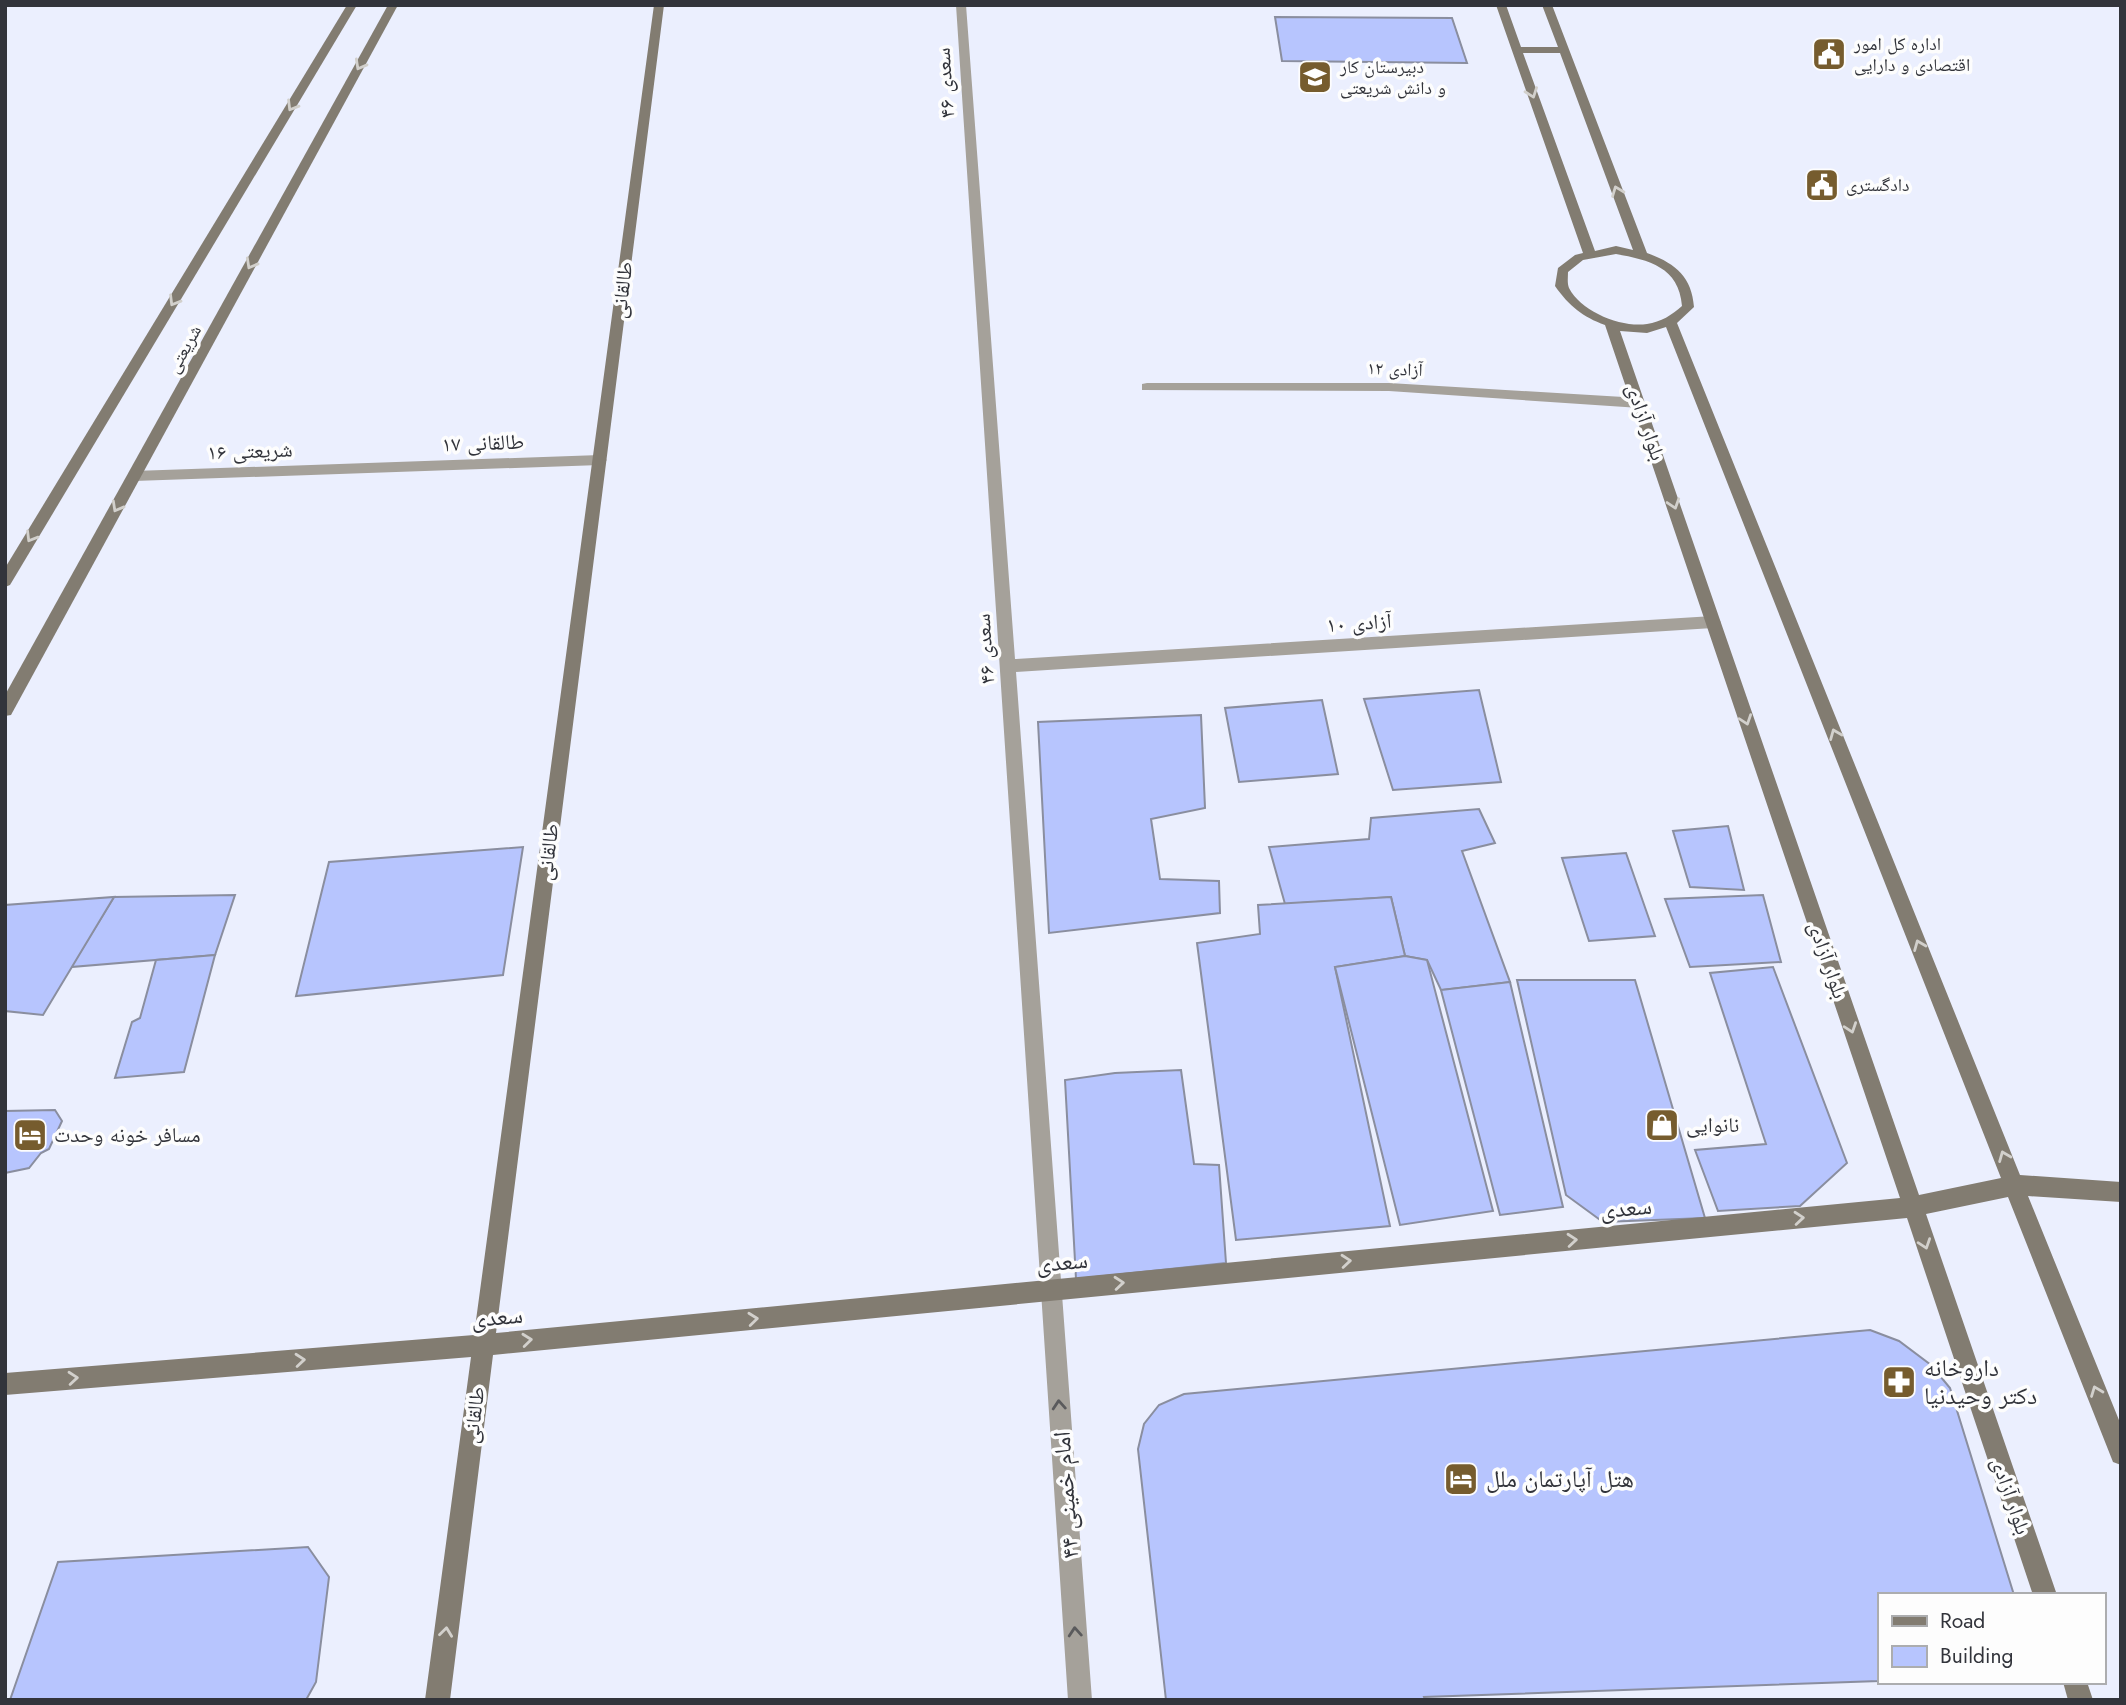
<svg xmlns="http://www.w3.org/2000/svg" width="2126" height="1705" viewBox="0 0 2126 1705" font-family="Jost,'Noto Naskh Arabic',sans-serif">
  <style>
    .building { fill: #b7c5fe; stroke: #8a8e9f; stroke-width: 2 }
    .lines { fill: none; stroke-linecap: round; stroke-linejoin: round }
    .lane { fill: #a5a19a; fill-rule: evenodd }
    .street { fill: #a5a19a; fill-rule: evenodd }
    .secondary { fill: #827c71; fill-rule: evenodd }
    .oneway { stroke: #d2d0cc }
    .oneway2 { stroke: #5a5a5c }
    .labels { text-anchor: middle; stroke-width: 7; stroke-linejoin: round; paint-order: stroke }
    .far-poi-label { font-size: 18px; fill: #32343b; stroke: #fdfdfd; text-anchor: start }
    .far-street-label { font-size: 18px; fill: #32343b; stroke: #fdfdfd }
    .street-label { font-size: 21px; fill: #32343b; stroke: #fdfdfd }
    .poi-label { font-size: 21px; fill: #32343b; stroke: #fdfdfd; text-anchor: start }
    .near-street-label { font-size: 24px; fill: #32343b; stroke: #fdfdfd }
    .near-poi-label { font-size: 24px; fill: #32343b; stroke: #fdfdfd; text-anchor: start }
  </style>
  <rect width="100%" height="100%" fill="#ebeffe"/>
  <g class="building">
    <polygon points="1275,17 1452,18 1467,63 1282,61"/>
    <polygon points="1479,690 1501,782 1393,790 1364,699"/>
    <polygon points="1322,700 1338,774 1239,782 1225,708"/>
    <polygon points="1201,715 1205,808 1151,819 1160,879 1219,881 1220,913 1049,933 1038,722"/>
    <polygon points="1479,809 1495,843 1462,851 1510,982 1441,990 1427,960 1405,956 1391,897 1285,904 1269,847 1369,839 1371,818"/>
    <polygon points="1728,826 1744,890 1690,887 1673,831"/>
    <polygon points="523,847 503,975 296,996 329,862"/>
    <polygon points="1626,853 1655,936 1589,941 1562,858"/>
    <polygon points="235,895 215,955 71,967 114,897"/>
    <polygon points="1763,895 1781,962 1690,967 1665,899"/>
    <polygon points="114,897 43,1015 5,1011 5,905"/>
    <polygon points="1391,897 1405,956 1335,967 1390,1226 1236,1240 1197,943 1260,934 1258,905"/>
    <polygon points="215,955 184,1072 115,1078 132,1022 140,1018 156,960"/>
    <polygon points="1405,956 1427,960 1493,1211 1400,1225 1335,967"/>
    <polygon points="1773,967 1847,1163 1800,1206 1718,1211 1695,1150 1766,1144 1710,973"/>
    <polygon points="1517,980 1635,980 1705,1218 1603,1222 1566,1195"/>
    <polygon points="1510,982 1563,1207 1500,1215 1441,990"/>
    <polygon points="1181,1070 1194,1164 1219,1165 1226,1263 1076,1279 1065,1080 1115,1073"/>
    <polygon points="55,1110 62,1121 49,1149 41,1153 29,1168 5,1173 5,1111"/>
    <polygon points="1870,1330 1899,1341 1931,1365 1950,1388 2014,1595 1879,1595 1879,1681 1424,1697 1425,1700 1166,1700 1138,1449 1144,1424 1159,1405 1184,1394"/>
    <polygon points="308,1547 329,1577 316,1682 306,1700 10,1700 58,1562"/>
  </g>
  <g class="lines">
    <polygon class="lane" points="1147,383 1389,383 1640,398 1647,403 1640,408 1389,391 1142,390 1142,384"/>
    <g class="street">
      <polygon points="956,5 966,5 1015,659 1713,616 1721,622 1713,628 1016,672 1092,1700 1068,1700"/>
      <polygon points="600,455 607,460 600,465 134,481 127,476 134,471"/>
    </g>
    <g class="secondary">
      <polygon points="347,5 357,5 10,585 5,587 5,568"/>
      <polygon points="388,5 398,5 11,715 5,716 5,695"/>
      <path d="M654,5H664L496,1333L1900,1198L1605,325C1583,317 1569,306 1555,286L1558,268L1575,255L1583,253L1496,5H1506L1521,47H1558L1542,5H1552L1647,253C1675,263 1692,277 1694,307L1677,323L2020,1175L2121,1182V1202L2028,1196L2121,1425V1465L2113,1462L2008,1197L1926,1214L2057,1595H2033L1907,1218L493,1355L450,1700H425L471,1357L5,1395V1373L474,1335ZM1523,53H1560L1633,250L1616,246L1595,251ZM1616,254C1649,260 1679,267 1682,306C1672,315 1661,322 1647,324C1622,328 1581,312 1569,288C1567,283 1568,277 1568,272L1583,260ZM1666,327L2001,1178L1919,1195L1620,331L1647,333Z"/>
      <polygon points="2063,1682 2087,1682 2093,1700 2068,1700"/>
    </g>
  </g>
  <defs><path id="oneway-chevron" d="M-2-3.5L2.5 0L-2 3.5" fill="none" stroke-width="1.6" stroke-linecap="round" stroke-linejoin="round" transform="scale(1.75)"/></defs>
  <g class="oneway">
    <use href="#oneway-chevron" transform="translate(360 65) rotate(119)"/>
    <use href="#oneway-chevron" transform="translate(1532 93) rotate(70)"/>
    <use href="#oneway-chevron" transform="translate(292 106) rotate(121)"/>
    <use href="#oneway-chevron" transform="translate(1617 191) rotate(-111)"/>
    <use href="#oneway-chevron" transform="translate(251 264) rotate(119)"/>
    <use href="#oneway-chevron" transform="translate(174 301) rotate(121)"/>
    <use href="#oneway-chevron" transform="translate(1674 504) rotate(72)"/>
    <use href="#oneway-chevron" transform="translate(117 507) rotate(119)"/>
    <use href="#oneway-chevron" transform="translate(31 537) rotate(121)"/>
    <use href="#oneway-chevron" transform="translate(1746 720) rotate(71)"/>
    <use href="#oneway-chevron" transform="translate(1835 734) rotate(-112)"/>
    <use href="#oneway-chevron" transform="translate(1919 945) rotate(-112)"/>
    <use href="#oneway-chevron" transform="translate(1851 1028) rotate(71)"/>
    <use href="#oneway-chevron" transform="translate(2004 1156) rotate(-112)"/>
    <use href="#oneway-chevron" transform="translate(1799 1218) rotate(-5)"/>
    <use href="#oneway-chevron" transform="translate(1572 1240) rotate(-5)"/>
    <use href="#oneway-chevron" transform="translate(1925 1244) rotate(71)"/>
    <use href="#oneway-chevron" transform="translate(1346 1261) rotate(-5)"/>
    <use href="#oneway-chevron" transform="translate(1119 1283) rotate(-5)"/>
    <use href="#oneway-chevron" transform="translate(753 1319) rotate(-6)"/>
    <use href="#oneway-chevron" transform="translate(527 1340) rotate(-6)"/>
    <use href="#oneway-chevron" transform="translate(300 1360) rotate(-5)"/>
    <use href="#oneway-chevron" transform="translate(73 1378) rotate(-5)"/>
    <use href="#oneway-chevron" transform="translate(2096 1391) rotate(-111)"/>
    <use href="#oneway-chevron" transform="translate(446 1632) rotate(-83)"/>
  </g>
  <g class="oneway2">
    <use href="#oneway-chevron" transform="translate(1059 1405) rotate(-94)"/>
    <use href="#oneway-chevron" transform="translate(1075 1632) rotate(-94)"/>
  </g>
  <defs>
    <g id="civic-square" transform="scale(1.75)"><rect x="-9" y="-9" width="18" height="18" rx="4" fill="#765c2e" stroke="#fdfdfd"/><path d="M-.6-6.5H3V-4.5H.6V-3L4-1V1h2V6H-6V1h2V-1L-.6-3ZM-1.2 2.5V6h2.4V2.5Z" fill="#fff"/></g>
    <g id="school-square" transform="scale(1.75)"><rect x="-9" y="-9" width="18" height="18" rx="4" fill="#765c2e" stroke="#fdfdfd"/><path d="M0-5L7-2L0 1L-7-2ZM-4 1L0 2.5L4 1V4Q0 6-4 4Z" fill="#fff"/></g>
    <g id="shop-square" transform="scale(1.75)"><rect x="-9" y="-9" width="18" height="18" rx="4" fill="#765c2e" stroke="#fdfdfd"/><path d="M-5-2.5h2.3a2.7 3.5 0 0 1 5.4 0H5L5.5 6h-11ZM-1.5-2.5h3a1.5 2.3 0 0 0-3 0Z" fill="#fff"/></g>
    <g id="hotel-square" transform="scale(1.75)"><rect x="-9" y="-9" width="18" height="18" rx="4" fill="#765c2e" stroke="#fdfdfd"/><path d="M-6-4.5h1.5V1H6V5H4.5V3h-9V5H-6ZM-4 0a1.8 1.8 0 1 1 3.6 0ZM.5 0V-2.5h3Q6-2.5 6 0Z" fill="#fff"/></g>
    <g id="pharmacy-square" transform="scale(1.75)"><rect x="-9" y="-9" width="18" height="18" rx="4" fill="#765c2e" stroke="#fdfdfd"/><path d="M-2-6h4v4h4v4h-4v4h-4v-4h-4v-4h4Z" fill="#fff"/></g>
  </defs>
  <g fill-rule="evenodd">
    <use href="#civic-square" x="1829" y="54"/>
    <use href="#school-square" x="1315" y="77"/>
    <use href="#civic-square" x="1822" y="185"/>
    <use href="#shop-square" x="1662" y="1125"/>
    <use href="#hotel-square" x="30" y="1135"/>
    <use href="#pharmacy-square" x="1899" y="1382"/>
    <use href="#hotel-square" x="1461" y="1479"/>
  </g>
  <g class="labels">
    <g class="far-poi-label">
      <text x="1854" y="50">اداره کل امور<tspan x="1854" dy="21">اقتصادی و دارایی</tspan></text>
      <text x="1340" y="73">دبیرستان کار<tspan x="1340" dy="21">و دانش شریعتی</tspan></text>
      <text x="1846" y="191">دادگستری</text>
    </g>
    <g class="far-street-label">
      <text transform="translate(184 349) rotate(-61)" y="6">شریعتی</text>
      <text transform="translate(1395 369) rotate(2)" y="6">آزادی ۱۲</text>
    </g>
    <g class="street-label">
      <text transform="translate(945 83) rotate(-94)" y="7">سعدی ۴۶</text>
      <text transform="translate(622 290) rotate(-83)" y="7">طالقانی</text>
      <text transform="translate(1646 422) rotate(71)" y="7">بلوار آزادی</text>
      <text transform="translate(483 443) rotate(-2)" y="7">طالقانی ۱۷</text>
      <text transform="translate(250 451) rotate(-2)" y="7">شریعتی ۱۶</text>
      <text transform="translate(1359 623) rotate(-4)" y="7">آزادی ۱۰</text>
      <text transform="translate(985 649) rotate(-94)" y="7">سعدی ۴۶</text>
      <text transform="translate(548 852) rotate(-83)" y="7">طالقانی</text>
      <text transform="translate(1828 960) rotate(71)" y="7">بلوار آزادی</text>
      <text transform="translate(474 1415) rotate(-83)" y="7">طالقانی</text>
      <text transform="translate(2011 1496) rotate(71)" y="7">بلوار آزادی</text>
    </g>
    <g class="poi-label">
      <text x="1686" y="1132">نانوایی</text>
      <text x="54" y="1142">مسافر خونه وحدت</text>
    </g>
    <g class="near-street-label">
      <text transform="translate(1626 1208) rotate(-5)" y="8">سعدی</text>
      <text transform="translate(1062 1262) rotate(-5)" y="8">سعدی</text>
      <text transform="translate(497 1317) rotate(-5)" y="8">سعدی</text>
      <text transform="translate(1066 1495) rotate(-94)" y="8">امام خمینی ۴۴</text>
    </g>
    <g class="near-poi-label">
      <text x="1924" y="1376">داروخانه<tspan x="1924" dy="28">دکتر وحیدنیا</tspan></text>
      <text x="1486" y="1487">هتل آپارتمان ملل</text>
    </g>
  </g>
  <rect width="2126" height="1705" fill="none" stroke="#32343b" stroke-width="14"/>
  <rect x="1878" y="1593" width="228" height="91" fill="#fdfdfd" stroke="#acadaf" stroke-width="2"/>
  <rect x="1892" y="1616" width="35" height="10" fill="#827c71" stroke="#acadaf" stroke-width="2"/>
  <text x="1940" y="1628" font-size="21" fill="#32343b">Road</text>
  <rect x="1892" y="1646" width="35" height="21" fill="#b7c5fe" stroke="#acadaf" stroke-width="2"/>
  <text x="1940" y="1663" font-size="21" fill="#32343b">Building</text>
</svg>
